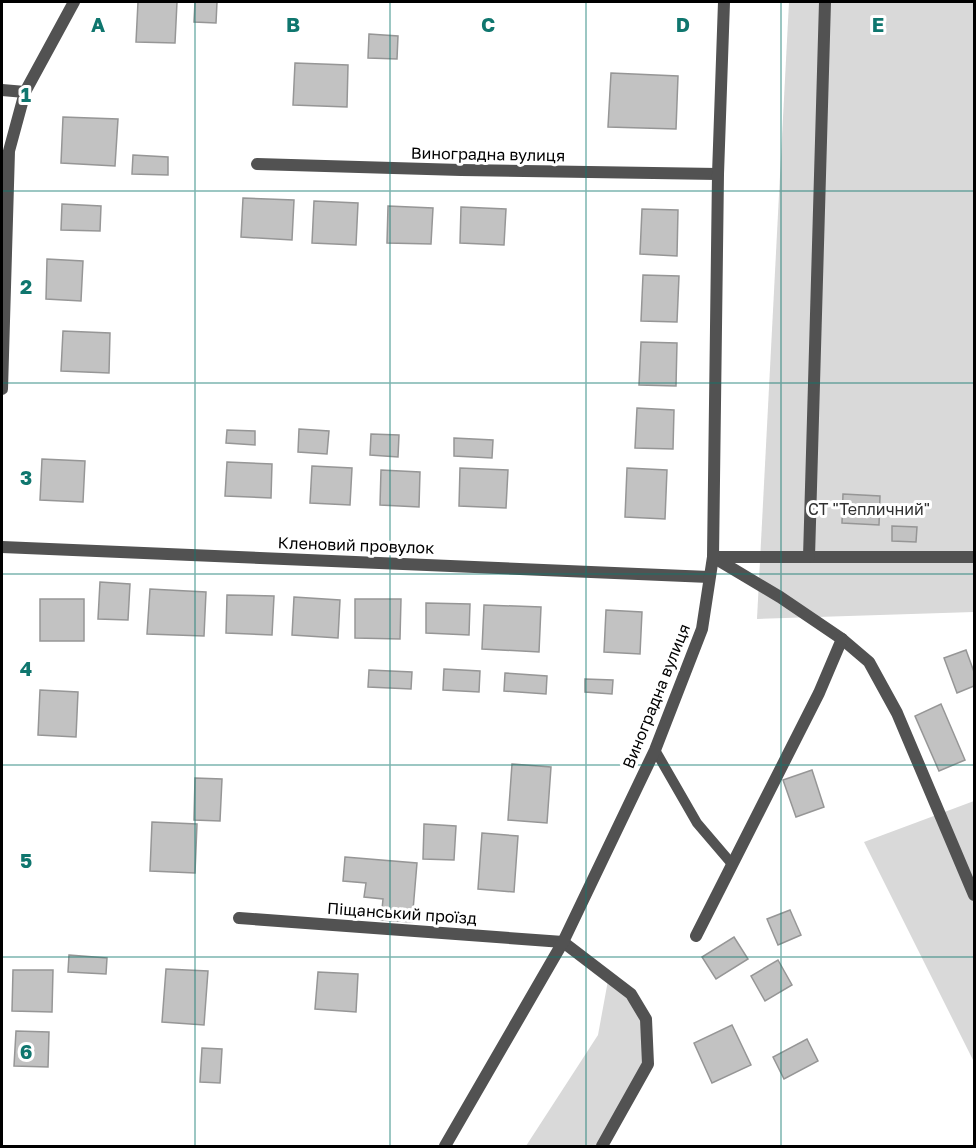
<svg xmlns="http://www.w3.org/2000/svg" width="976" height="1148" viewBox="0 0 976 1148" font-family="'Golos Text',sans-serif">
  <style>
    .green { fill: #d9d9d9 }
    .building { fill: #c2c2c2; stroke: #969696; stroke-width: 1.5 }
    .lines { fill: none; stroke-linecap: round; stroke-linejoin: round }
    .service { stroke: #525252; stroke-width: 10 }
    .minor { stroke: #525252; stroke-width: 12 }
    .grid { fill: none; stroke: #0f766e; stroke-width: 1.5; stroke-opacity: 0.55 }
    .labels { text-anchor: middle; stroke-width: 6; stroke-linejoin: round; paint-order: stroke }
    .street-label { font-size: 16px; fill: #000; stroke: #fff }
    .park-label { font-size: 16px; fill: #303030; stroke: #fff }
    .grid-label { font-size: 20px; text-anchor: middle; font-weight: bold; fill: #0f766e; stroke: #fff; stroke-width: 6; stroke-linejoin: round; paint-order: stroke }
  </style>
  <rect width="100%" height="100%" fill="#fff"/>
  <g class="green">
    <polygon points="789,2 974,2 974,612 757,619"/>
    <polygon points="974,801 974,1062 864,842"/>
    <polygon points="609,975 646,1019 648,1064 602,1146 526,1146 598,1035"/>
  </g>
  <g class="building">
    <polygon points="138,2 177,2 175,43 136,42"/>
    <polygon points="195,2 217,2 216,23 194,22"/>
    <polygon points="369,34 398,36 397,59 368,58"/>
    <polygon points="295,63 348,65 347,107 293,105"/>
    <polygon points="611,73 678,76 676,129 608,127"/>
    <polygon points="63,117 118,119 115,166 61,163"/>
    <polygon points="133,155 168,157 168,175 132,174"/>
    <polygon points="243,198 294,200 292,240 241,237"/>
    <polygon points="314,201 358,203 356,245 312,243"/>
    <polygon points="62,204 101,206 100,231 61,230"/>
    <polygon points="388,206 433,208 431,244 387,243"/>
    <polygon points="461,207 506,209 504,245 460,243"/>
    <polygon points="642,209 678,210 677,256 640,254"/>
    <polygon points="47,259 83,261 81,301 46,299"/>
    <polygon points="643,275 679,276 677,322 641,321"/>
    <polygon points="63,331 110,333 109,373 61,371"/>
    <polygon points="641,342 677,343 676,386 639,385"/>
    <polygon points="637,408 674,410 673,449 635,448"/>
    <polygon points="299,429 329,431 327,454 298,452"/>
    <polygon points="227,430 255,431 255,445 226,443"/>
    <polygon points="371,434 399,435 398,457 370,455"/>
    <polygon points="454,438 493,440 492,458 454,456"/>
    <polygon points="42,459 85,461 83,502 40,500"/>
    <polygon points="227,462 272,464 271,498 225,496"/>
    <polygon points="312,466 352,468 350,505 310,503"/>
    <polygon points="460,468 508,470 506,508 459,506"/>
    <polygon points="627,468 667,470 665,519 625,517"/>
    <polygon points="381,470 420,472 419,507 380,505"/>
    <polygon points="843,494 880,496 879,525 842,523"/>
    <polygon points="892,526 917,527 916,542 892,541"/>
    <polygon points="100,582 130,584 128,620 98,619"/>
    <polygon points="150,589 206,592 204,636 147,634"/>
    <polygon points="227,595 274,596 272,635 226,633"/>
    <polygon points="294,597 340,600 338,638 292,635"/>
    <rect x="40" y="599" width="44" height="42"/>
    <polygon points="355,599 401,599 400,639 355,638"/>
    <polygon points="426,603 470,604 469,635 426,633"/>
    <polygon points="484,605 541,607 539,652 482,649"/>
    <polygon points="606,610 642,612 640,654 604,652"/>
    <polygon points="966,650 974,672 974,686 957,693 944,658"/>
    <polygon points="444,669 480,671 479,692 443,690"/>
    <polygon points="369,670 412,672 411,689 368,687"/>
    <polygon points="505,673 547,676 546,694 504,691"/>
    <polygon points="585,679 613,680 612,694 585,692"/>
    <polygon points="40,690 78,692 76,737 38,735"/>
    <polygon points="941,704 965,760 939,771 915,716"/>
    <polygon points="512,764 551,767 547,823 508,820"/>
    <polygon points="812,770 824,807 796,817 783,780"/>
    <polygon points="195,778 222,779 220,821 194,820"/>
    <polygon points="152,822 197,824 195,873 150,871"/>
    <polygon points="424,824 456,826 454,860 423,859"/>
    <polygon points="482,833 518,836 514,892 478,889"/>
    <polygon points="345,857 417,863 412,922 381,920 383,899 364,897 366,883 343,881"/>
    <polygon points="790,910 801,935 778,945 767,919"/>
    <polygon points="734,937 748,959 716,979 702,957"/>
    <polygon points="69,955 107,958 106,974 68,972"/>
    <polygon points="778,960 792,985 765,1001 751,976"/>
    <polygon points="166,969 208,971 204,1025 162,1022"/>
    <polygon points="13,970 53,970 52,1012 12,1011"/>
    <polygon points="318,972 358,974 356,1012 315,1009"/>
    <polygon points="732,1025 751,1065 712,1083 694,1043"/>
    <polygon points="16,1031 49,1032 48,1067 14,1066"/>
    <polygon points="807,1039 818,1061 784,1079 773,1057"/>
    <polygon points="202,1048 222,1049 220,1083 200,1082"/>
  </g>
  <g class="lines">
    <polyline class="service" points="655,750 697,823 732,864"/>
    <g class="minor">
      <polyline points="825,2 809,557 974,557"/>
      <polyline points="2,90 25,92"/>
      <polyline points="257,164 461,170 718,174"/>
      <polyline points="2,389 9,151 25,92 74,2"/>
      <polyline points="2,547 709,577"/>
      <polyline points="713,557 780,597 842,639 869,662 897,713 974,895"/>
      <polyline points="714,557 809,557"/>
      <polyline points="239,918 563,942"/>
      <polyline points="696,936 819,693 842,639"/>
      <polyline points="563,942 631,994 646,1019 648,1064 602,1146"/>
      <polyline points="445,1146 563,942 655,750 702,629 713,557 718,174 724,2"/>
    </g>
  </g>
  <path class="grid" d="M195,2V1146M390,2V1146M586,2V1146M781,2V1146M2,191H974M2,383H974M2,574H974M2,765H974M2,957H974"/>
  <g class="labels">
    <g class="street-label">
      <text transform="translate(488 154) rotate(1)" y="6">Виноградна вулиця</text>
      <text transform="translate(356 545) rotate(2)" y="6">Кленовий провулок</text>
      <text transform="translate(656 696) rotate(-68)" y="6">Виноградна вулиця</text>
      <text transform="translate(402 913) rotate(4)" y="6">Піщанський проїзд</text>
    </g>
    <g class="park-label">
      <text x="869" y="515">СТ "Тепличний"</text>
    </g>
  </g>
  <g class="grid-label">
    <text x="98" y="32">A</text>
    <text x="293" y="32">B</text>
    <text x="488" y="32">C</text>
    <text x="683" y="32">D</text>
    <text x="878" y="32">E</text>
    <text x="26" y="102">1</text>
    <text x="26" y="294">2</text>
    <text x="26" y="485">3</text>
    <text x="26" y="676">4</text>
    <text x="26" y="868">5</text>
    <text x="26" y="1059">6</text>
  </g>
  <rect width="976" height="1148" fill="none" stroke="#000000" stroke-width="6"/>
</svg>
